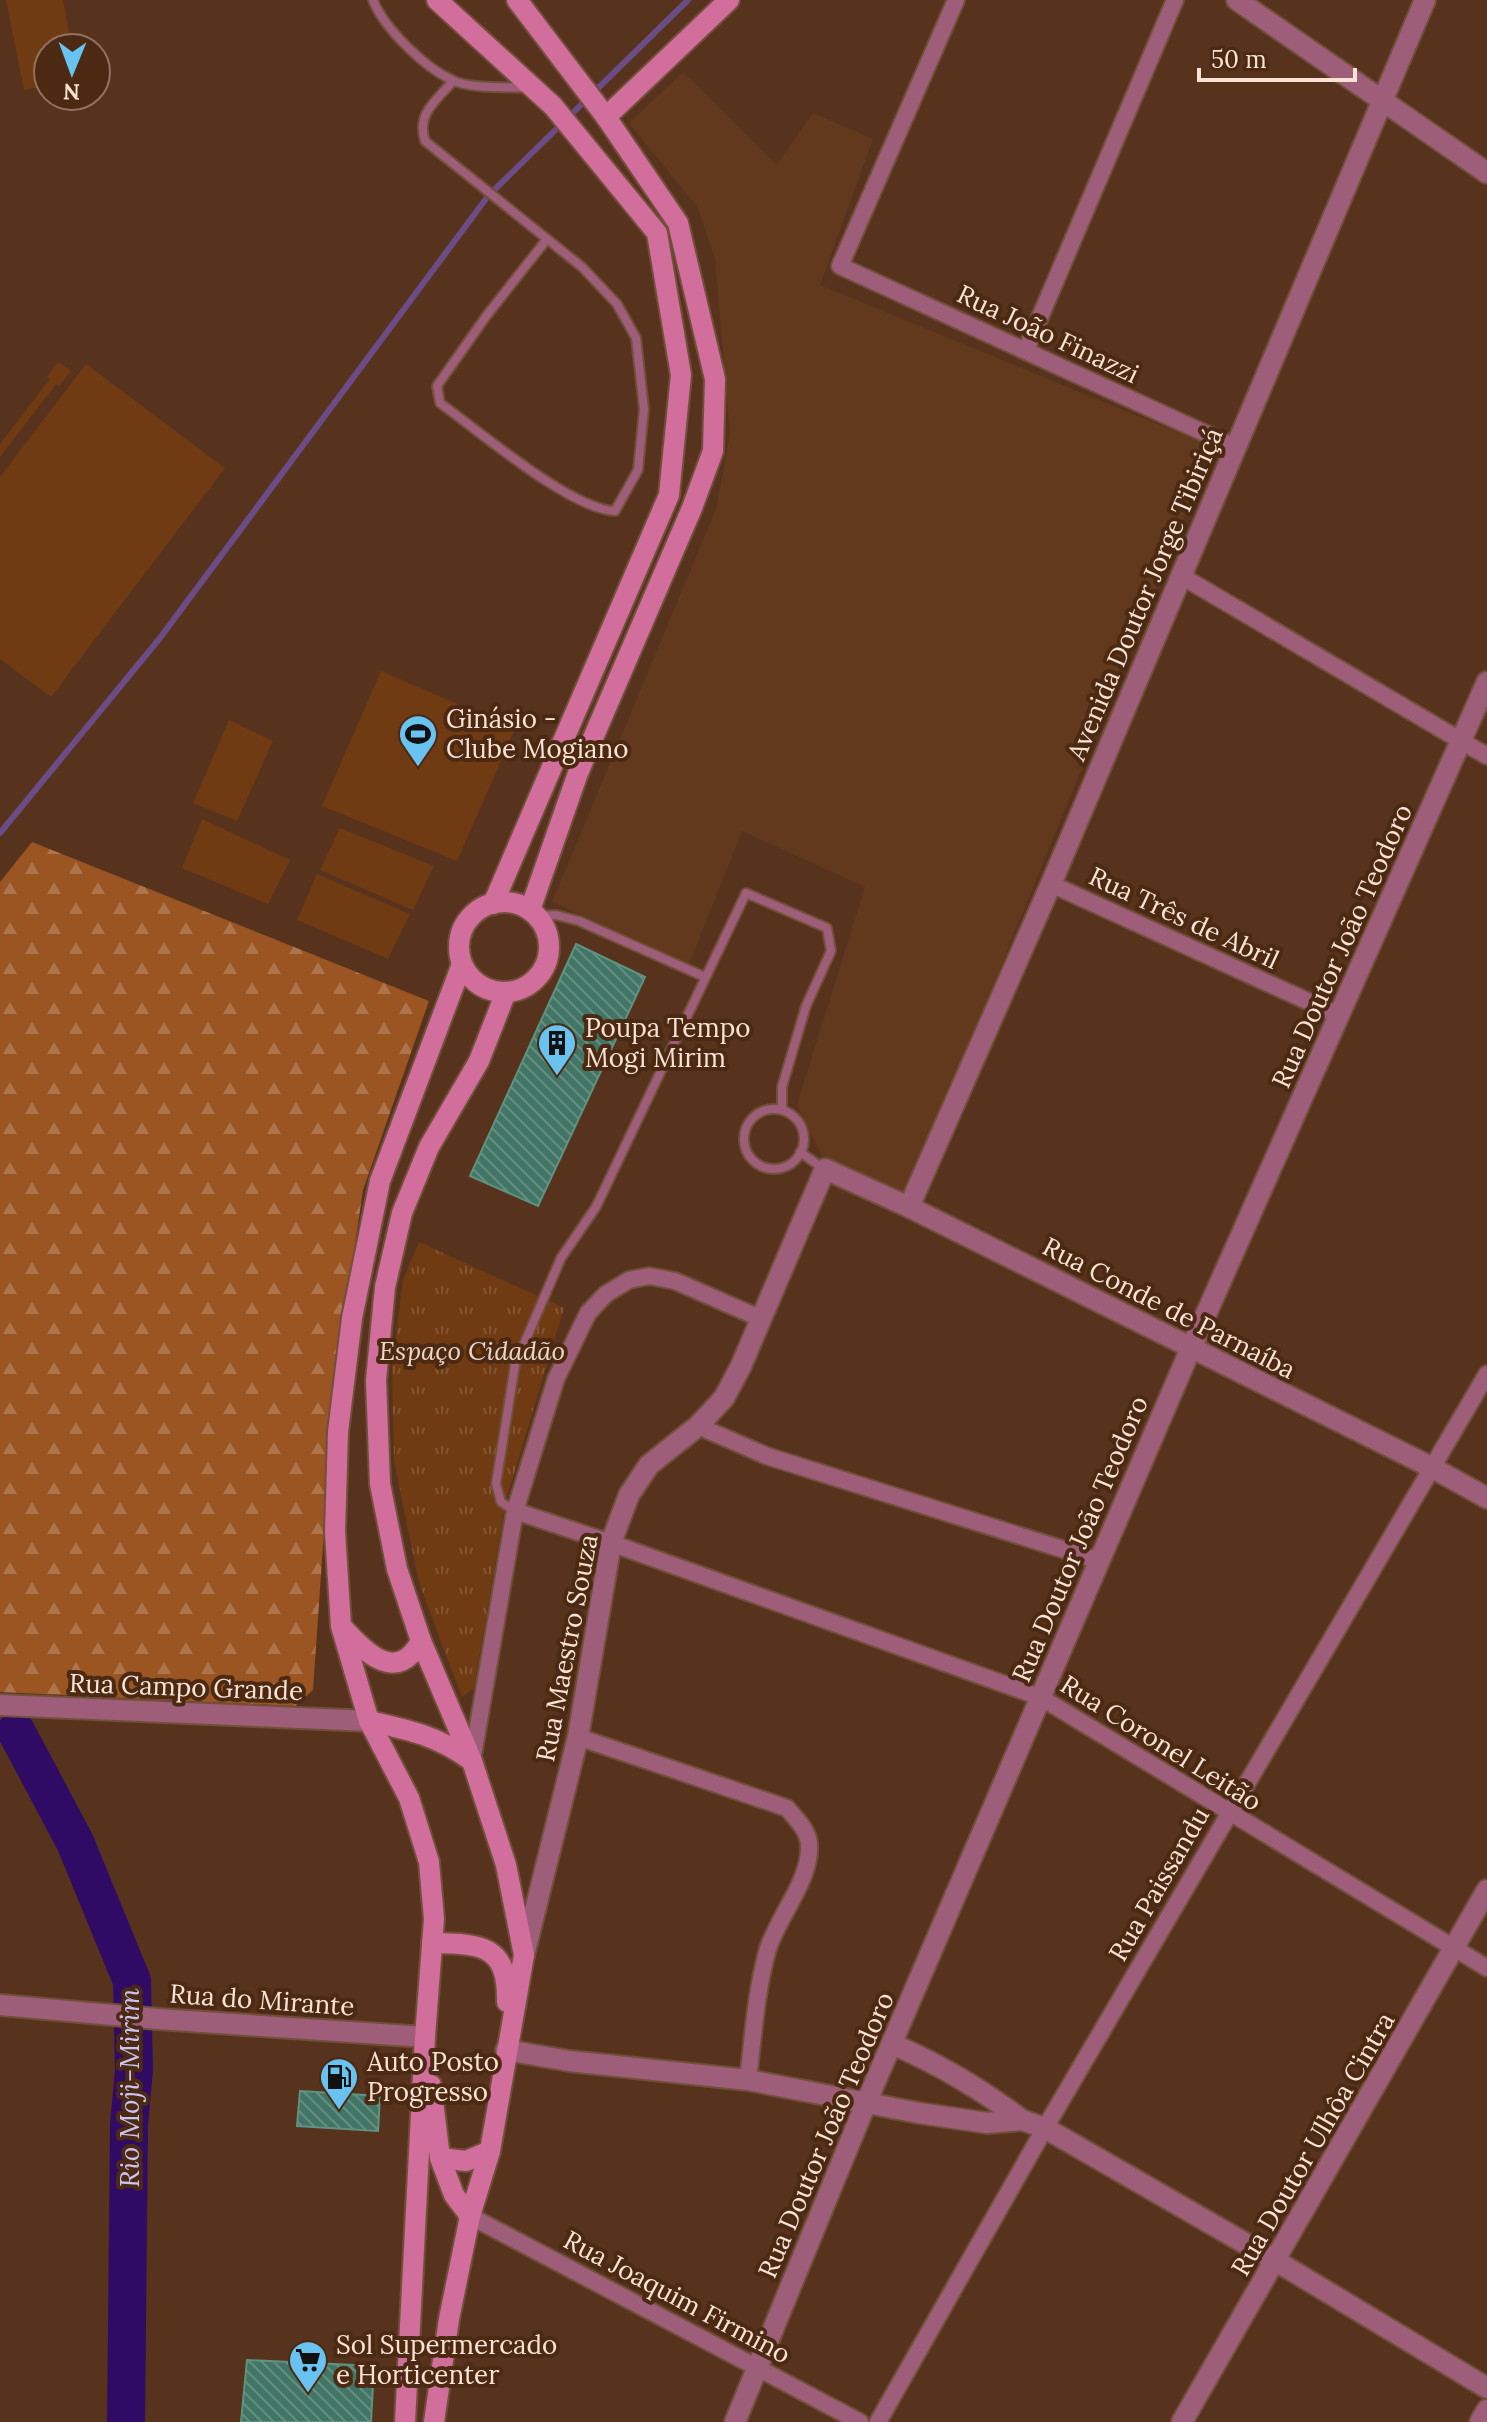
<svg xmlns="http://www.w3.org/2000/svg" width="1487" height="2422" viewBox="0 0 1487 2422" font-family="Lora,serif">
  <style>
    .built { fill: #63391e }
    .grass { fill: #703a12 }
    .forest { fill: url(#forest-firs) }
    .park { fill: url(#park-tufts) }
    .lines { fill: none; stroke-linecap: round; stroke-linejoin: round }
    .stream { stroke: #6c4c87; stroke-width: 6 }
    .river { stroke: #2f0b65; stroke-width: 38 }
    .building { fill: url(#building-back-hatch); stroke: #5e9383; stroke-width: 2 }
    .service-casing { stroke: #714f3a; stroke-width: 12 }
    .minor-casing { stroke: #714f3a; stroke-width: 20 }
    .tertiary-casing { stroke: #714f3a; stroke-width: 24 }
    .secondary-casing { stroke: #714f3a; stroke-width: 24 }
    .service { stroke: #9e5e7a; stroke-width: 8 }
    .minor { stroke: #9e5e7a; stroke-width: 16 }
    .tertiary { stroke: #9e5e7a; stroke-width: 20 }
    .secondary { stroke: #d26e9c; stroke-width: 20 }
    .labels { text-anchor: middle; stroke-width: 8; stroke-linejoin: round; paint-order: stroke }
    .street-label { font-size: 26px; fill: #fae3d5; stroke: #4b2912 }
    .poi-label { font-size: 26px; fill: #fae3d5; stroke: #4b2912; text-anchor: start }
    .park-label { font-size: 26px; font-style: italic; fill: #eed6c7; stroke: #4b2912 }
    .water-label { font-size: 28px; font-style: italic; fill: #cbc3f3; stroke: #4b2912 }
  </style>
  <defs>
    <pattern id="forest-firs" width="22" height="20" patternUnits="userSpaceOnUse" patternTransform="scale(2)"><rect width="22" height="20" fill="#9a5523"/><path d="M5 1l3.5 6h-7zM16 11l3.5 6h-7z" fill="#ae754c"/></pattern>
    <pattern id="park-tufts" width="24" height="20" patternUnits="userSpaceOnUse" patternTransform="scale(2)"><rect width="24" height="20" fill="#703a12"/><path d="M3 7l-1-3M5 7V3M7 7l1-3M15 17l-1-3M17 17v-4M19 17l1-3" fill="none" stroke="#855634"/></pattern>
    <pattern id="building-back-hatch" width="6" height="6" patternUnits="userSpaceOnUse" patternTransform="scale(2)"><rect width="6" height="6" fill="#417565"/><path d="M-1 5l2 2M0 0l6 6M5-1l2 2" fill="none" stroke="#678f81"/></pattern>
  </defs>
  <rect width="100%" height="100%" fill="#57331d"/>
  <polygon class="built" points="683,72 776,165 813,113 873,139 820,285 1213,447 907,1196 823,1158 797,1105 865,887 742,831 689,964 552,902 716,509 730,434 715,259 698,208 629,123"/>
  <g class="grass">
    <polygon points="6,0 63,0 72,48 48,48 48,86 24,90"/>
    <polygon points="58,362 71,371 59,386 56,384 0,457 0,444 50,379 47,377"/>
    <polygon points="86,364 225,468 51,697 0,659 0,477"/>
    <polygon points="381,671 515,729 457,861 322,806"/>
    <polygon points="229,720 273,741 237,821 193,803"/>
    <polygon points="202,819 290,860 268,904 182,868"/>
    <polygon points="340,828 434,866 413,910 320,870"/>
    <polygon points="317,874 410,914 388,959 297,920"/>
  </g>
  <polygon class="forest" points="32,842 429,1001 363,1190 334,1387 313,1690 295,1706 0,1692 0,882"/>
  <polygon class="park" points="419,1242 564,1308 506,1500 474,1688 462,1697 419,1583 394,1461 392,1368 403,1280"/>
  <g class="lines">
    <polyline class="stream" points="0,833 160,638 488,196 688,0"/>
    <polyline class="river" points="16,1731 75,1842 132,1981 134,2070 129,2125 126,2422"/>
  </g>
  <g class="building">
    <polygon points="576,944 645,977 538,1206 470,1176"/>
    <polygon points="300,2091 380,2096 378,2131 297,2126"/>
    <polygon points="247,2360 374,2366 371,2422 241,2422"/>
  </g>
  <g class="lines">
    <g class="service-casing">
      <g id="service">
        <path d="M373,0C384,28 424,67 452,80C470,89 507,87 528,88"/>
        <path d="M453,81C436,101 416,114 425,141L582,267L617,304L636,338L644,409L638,470L615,511C570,509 479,431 440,403L437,386L487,315L547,239"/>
        <polyline points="536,916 556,915 579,921 705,977"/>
        <circle cx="774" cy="1139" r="30"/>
        <polyline points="800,1152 824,1169"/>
        <polyline points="515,1511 501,1502 496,1484 515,1365 561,1258 596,1207 746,893 827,928 831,951 806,1006 782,1087 782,1110"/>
      </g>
    </g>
    <g class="minor-casing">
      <g id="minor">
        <polyline points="956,0 840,266 1235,447"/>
        <polyline points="1026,350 1175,0"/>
        <polyline points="1183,577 1487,756"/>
        <polyline points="1051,884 1340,1016"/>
        <polyline points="698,1426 767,1456 1100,1561"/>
        <polyline points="515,1511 611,1543 1040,1697 1487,1968"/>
        <path d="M578,1737L787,1808C796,1819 808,1830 809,1844C812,1879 776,1919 767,1952C756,1993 753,2037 748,2080"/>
        <polyline points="472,1761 515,1511 556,1379 588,1313 606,1294 629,1280 649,1276 675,1281 762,1319"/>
        <polyline points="470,2216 860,2422"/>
        <polyline points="878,2422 1045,2128 1487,1374"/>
      </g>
    </g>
    <g class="tertiary-casing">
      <g id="tertiary">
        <polyline points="1237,0 1487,173"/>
        <polyline points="909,1207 1051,884 1425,0"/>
        <polyline points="0,1705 369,1721"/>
        <polyline points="524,1955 578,1737 611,1543 629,1495 649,1465 698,1426 724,1398 741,1366 825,1169 909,1207 1431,1467 1487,1498"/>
        <polyline points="0,2005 158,2019 425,2037"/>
        <path d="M892,2044C939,2064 981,2089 1022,2120"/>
        <polyline points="506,2050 569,2061 748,2080 919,2113 987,2123 1022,2120 1045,2128 1276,2261 1487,2388"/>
        <polyline points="735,2422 866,2103 1191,1348 1487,682"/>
        <polyline points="1182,2422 1487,1890"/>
        <polyline points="1480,2422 1487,2410"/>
      </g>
    </g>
    <g class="secondary-casing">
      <g id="secondary">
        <polyline points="437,0 553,106 657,233 681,375 669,495 493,904"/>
        <polyline points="517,0 606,117 678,223 715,379 713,451 692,508 578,773 530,910"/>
        <polyline points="606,117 729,0"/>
        <circle cx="504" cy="947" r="45"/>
        <path d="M344,1629C367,1654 397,1684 421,1641"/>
        <path d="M369,1721C410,1730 438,1736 472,1761"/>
        <path d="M432,1943C481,1944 508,1944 507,2002"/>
        <polyline points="431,2085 440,2158 466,2161 490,2151"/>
        <polyline points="440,2158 454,2195 470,2216"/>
        <polyline points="405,2422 425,2037 434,1919 429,1862 409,1798 369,1721 341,1626 335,1532 338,1432 352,1318 380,1181 462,964"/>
        <polyline points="434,2422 449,2319 470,2216 490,2151 524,1955 506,1865 472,1761 421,1641 397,1569 380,1484 376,1380 385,1287 402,1213 429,1147 479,1061 506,992"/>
      </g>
    </g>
    <use href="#service" class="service"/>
    <use href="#minor" class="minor"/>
    <use href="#tertiary" class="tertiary"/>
    <use href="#secondary" class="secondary"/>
  </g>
  <defs>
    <g id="stadium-pin" transform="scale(2)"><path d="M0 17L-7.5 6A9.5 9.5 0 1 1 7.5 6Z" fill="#69c3f1" stroke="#4b2912"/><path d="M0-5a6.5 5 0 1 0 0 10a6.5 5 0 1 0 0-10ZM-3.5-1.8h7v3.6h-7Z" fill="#111"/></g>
    <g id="building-pin" transform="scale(2)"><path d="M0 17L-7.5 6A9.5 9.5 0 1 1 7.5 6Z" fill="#69c3f1" stroke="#4b2912"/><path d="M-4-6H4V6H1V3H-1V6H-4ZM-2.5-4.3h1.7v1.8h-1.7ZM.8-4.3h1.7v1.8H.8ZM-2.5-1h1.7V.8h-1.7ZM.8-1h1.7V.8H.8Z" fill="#111"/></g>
    <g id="fuel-pin" transform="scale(2)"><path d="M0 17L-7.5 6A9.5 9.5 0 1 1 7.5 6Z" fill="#69c3f1" stroke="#4b2912"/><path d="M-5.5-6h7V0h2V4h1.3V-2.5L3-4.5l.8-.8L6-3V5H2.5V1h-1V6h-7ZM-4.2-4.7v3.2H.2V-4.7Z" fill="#111"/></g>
    <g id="supermarket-pin" transform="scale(2)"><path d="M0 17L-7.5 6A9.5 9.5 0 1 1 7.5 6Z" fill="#69c3f1" stroke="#4b2912"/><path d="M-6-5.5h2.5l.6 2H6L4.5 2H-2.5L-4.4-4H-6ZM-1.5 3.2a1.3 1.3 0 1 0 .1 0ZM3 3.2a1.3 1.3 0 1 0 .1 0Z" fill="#111"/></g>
  </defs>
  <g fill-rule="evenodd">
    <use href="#stadium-pin" x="418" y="734"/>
    <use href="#building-pin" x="557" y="1043"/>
    <use href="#fuel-pin" x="339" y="2077"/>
    <use href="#supermarket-pin" x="308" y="2360"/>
  </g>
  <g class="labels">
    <g class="street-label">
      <text transform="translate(1048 334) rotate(25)" y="9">Rua João Finazzi</text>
      <text transform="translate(1145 594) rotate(-67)" y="9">Avenida Doutor Jorge Tibiriçá</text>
      <text transform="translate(1184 918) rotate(25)" y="9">Rua Três de Abril</text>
      <text transform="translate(1342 946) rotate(-66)" y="9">Rua Doutor João Teodoro</text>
      <text transform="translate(1169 1308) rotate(27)" y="9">Rua Conde de Parnaíba</text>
      <text transform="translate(1080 1539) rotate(-67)" y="9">Rua Doutor João Teodoro</text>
      <text transform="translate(567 1648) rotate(-79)" y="9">Rua Maestro Souza</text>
      <text transform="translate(186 1687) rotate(2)" y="9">Rua Campo Grande</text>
      <text transform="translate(1161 1743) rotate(32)" y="9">Rua Coronel Leitão</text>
      <text transform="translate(1159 1884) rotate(-60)" y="9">Rua Paissandu</text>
      <text transform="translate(262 2000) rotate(4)" y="9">Rua do Mirante</text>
      <text transform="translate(826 2135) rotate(-67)" y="9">Rua Doutor João Teodoro</text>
      <text transform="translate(1313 2144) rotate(-60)" y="9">Rua Doutor Ulhôa Cintra</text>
      <text transform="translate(677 2297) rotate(28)" y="9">Rua Joaquim Firmino</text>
    </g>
    <g class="poi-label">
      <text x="446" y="728">Ginásio -<tspan x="446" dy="30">Clube Mogiano</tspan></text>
      <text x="585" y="1037">Poupa Tempo<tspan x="585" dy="30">Mogi Mirim</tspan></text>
      <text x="367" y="2071">Auto Posto<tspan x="367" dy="30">Progresso</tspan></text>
      <text x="336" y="2354">Sol Supermercado<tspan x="336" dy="30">e Horticenter</tspan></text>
    </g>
    <g class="park-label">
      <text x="472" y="1360">Espaço Cidadão</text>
    </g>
    <g class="water-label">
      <text transform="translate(129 2088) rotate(-90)" y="10">Rio Moji-Mirim</text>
    </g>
  </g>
  <g transform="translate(72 72) rotate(181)"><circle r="38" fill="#4b2912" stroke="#917360" stroke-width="2"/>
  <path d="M0-6L14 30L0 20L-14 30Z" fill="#69c3f1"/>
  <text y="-12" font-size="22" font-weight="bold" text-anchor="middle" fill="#fae3d5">N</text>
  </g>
  <path d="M1199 68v12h156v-12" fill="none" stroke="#fae3d5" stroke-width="4"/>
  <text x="1211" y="68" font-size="24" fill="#fae3d5" stroke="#4b2912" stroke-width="6" paint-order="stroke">50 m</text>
</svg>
